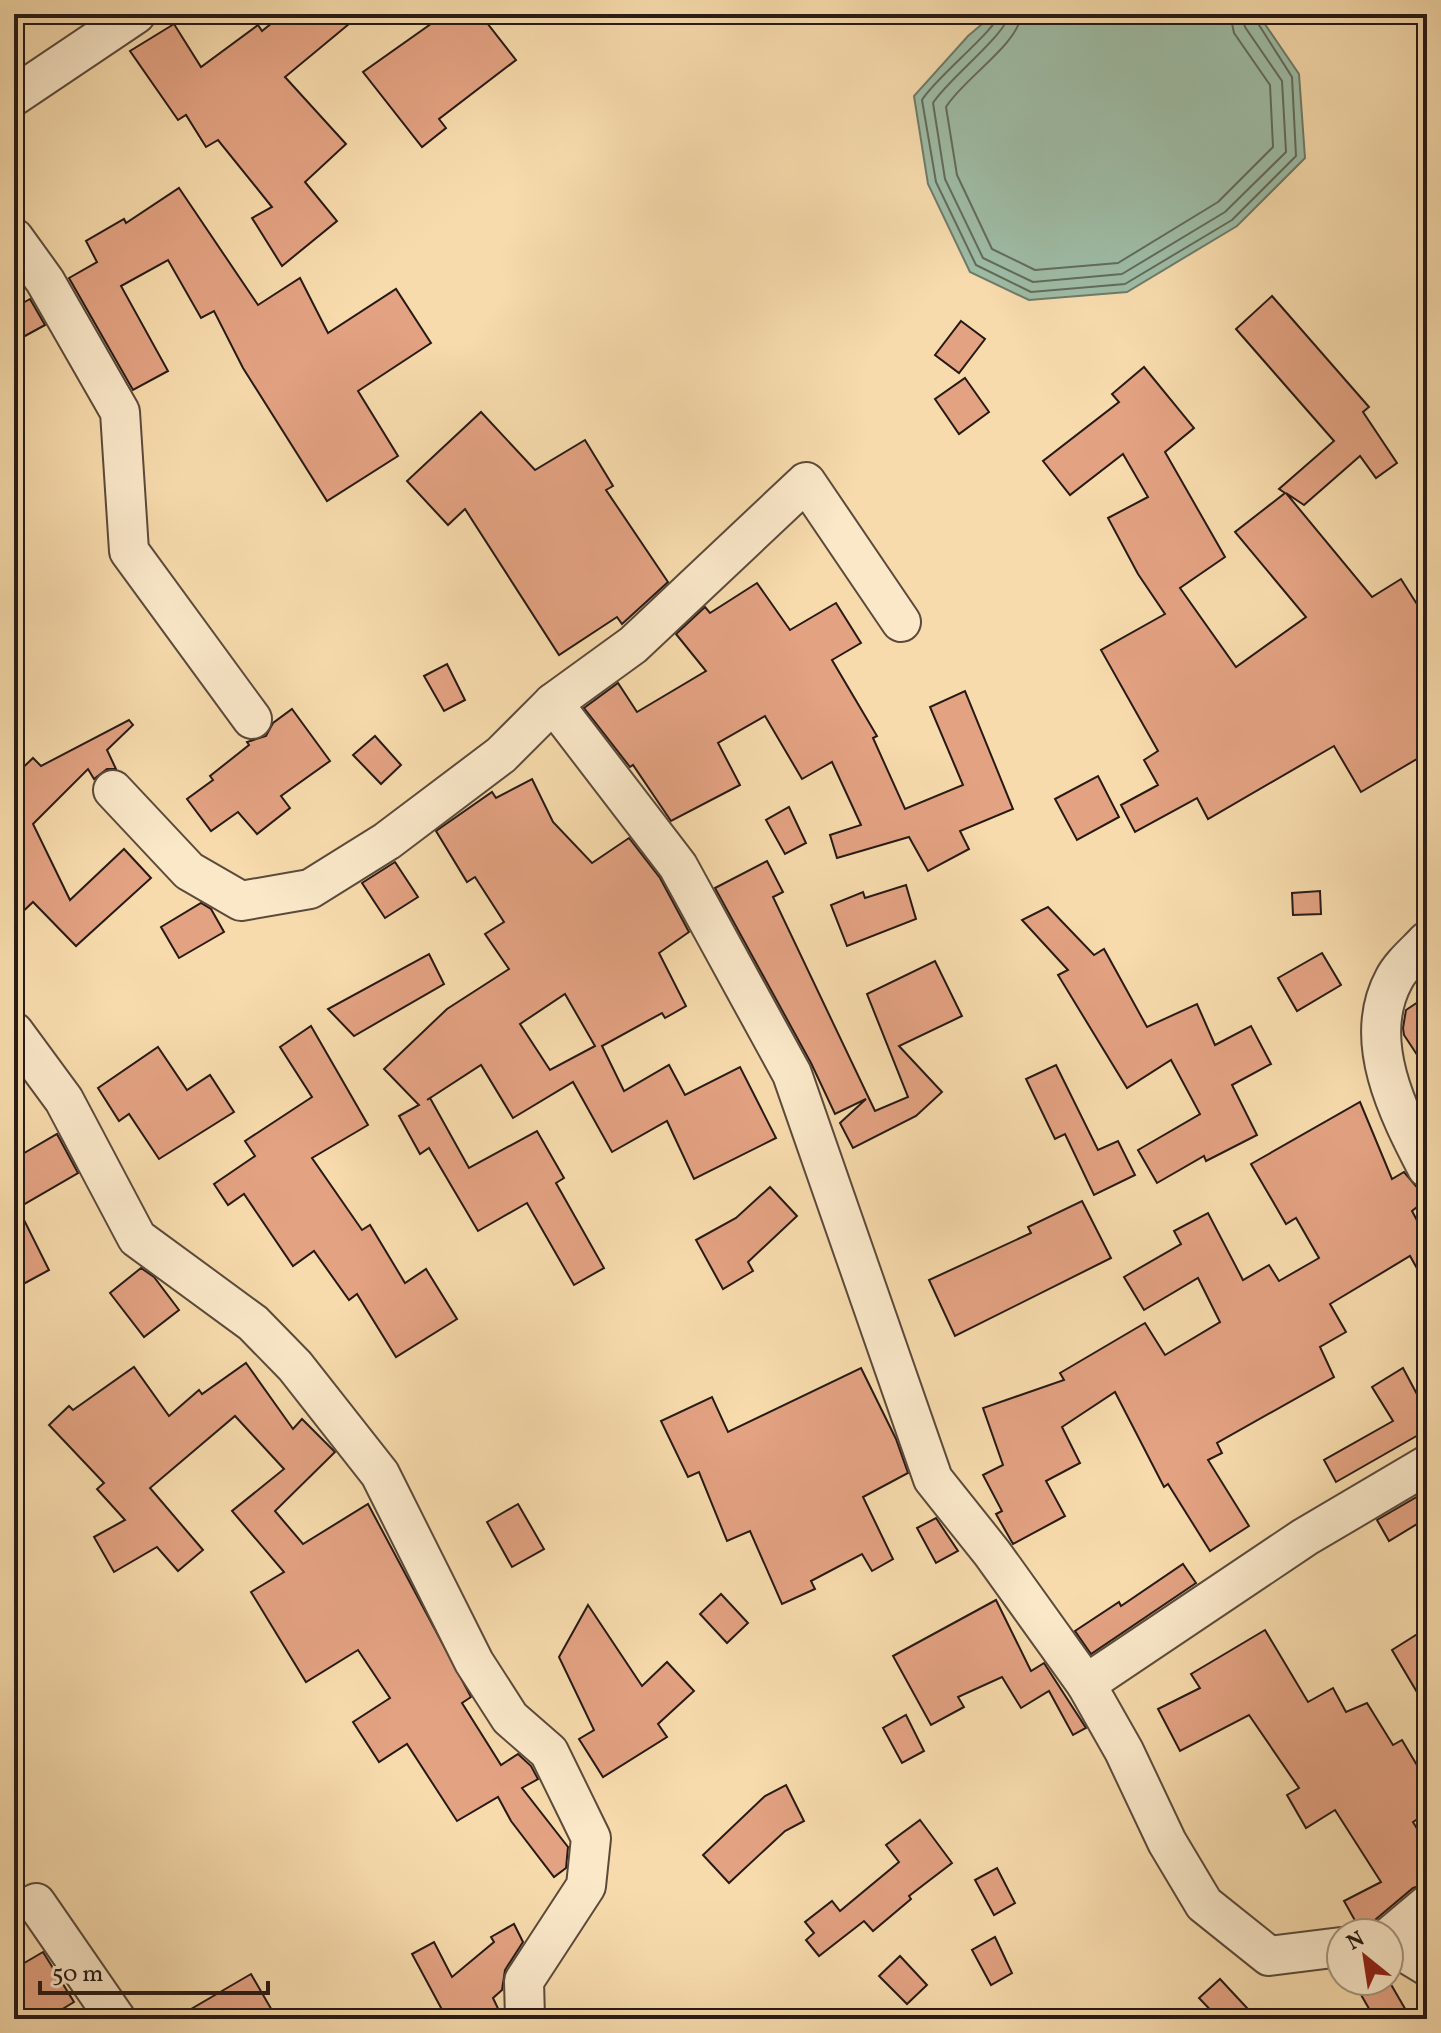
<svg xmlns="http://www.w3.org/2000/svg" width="1441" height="2033" viewBox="0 0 1441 2033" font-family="Vollkorn,serif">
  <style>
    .water { fill: #9ebca5; stroke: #6e7b6b; stroke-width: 2 }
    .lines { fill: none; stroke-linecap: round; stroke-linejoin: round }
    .shore { stroke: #626b5d; stroke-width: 2 }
    .building { fill: #e3a282; stroke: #271a15; stroke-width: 2; fill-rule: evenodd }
    .minor-casing { stroke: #5b4a3b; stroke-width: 42 }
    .minor { stroke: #fae8c9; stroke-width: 38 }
  </style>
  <rect width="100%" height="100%" fill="#f7dbac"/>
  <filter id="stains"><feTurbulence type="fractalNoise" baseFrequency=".0025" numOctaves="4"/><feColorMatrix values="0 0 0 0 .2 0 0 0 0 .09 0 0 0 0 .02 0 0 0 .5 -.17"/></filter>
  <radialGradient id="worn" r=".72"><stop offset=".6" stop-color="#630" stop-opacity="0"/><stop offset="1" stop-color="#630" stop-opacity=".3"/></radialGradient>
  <polygon class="water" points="994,14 1258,14 1299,74 1305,158 1237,226 1127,292 1029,300 970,272 928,184 914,96 968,36"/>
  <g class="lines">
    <g class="shore">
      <path d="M999,14C997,29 934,79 922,100L936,182L976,265L1031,292L1125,284L1232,220L1296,156L1292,77L1252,14"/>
      <path d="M1009,14C1007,34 947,80 933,103L945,179L983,258L1033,282L1122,274L1225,212L1286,152L1282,81L1245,27L1242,14"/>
      <path d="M1021,14C1020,43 963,79 946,107L957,175L992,249L1035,270L1118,263L1218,202L1273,147L1270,85L1234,33L1230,14"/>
    </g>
  </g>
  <g class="building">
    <polygon points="283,14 361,14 285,77 346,144 305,182 337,221 282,266 252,218 272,207 218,140 206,147 186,115 178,120 130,51 174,24 201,67 258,25 262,31"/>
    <polygon points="445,14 480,14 516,60 439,119 446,128 422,147 363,72"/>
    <polygon points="179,188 258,305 300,278 328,333 396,289 431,343 358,391 398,456 327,501 243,368 214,311 201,318 168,260 121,286 168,371 133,390 69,278 97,262 86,241 124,219 126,223"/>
    <polygon points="1272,296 1369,407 1363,412 1397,463 1376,478 1360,456 1304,505 1286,493 1372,597 1401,579 1427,620 1427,753 1361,792 1334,746 1208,819 1197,798 1135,832 1121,805 1158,785 1144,760 1158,751 1101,650 1165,614 1138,574 1108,518 1148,497 1123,454 1070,495 1043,461 1119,402 1112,394 1144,367 1194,428 1165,452 1225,557 1180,588 1236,667 1306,617 1235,532 1285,493 1279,489 1334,441 1236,329"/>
    <polygon points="30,299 45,325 14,342 14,308"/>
    <polygon points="961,321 985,339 959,373 935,355"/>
    <polygon points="965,378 989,412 959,434 935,399"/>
    <polygon points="481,412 535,470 585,440 613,486 606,490 668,582 622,624 617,617 559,655 465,509 448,525 407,481"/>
    <polygon points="757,583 790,630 836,603 861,643 832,660 877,736 873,738 905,809 963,785 930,707 965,691 1013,809 960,831 969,849 928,871 909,837 837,858 830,835 861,825 832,762 802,779 765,716 718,743 740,785 671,821 633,765 630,767 584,708 618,683 637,712 706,671 676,634 705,607 710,613"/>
    <polygon points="447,664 465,700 444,711 424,676"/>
    <polygon points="292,709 330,761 281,796 290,808 257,834 238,812 211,831 187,799 213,780 210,776 249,745 247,742 266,736 273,723"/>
    <polygon points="129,720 133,725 107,750 116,769 107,769 94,779 88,769 33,824 70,900 124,849 151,878 76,946 33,902 14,920 14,776 33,758 41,766"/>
    <polygon points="375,736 401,765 381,784 353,755"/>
    <polygon points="1098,776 1119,817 1077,840 1055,799"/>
    <path d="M532,779L553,822L592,863L629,838L660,878L689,932L659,953L686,1006L665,1018L662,1013L602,1046L624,1091L669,1065L685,1095L740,1067L776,1138L694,1179L667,1121L612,1152L573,1082L513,1118L481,1065L427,1100L430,1098L469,1168L537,1131L564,1178L556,1183L604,1268L574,1285L527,1203L478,1231L429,1148L420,1154L399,1116L419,1105L384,1069L447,1009L509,969L485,934L504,922L475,877L467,882L436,831L492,792L496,798ZM565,994L595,1046L550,1070L520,1024Z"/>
    <polygon points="789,807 806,843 785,854 766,820"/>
    <polygon points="767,861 783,892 773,897 875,1111 908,1097 867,994 935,961 962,1016 899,1046 942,1092 916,1116 853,1148 840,1123 866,1099 835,1114 811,1063 715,888"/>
    <polygon points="395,862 418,897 385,918 362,883"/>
    <polygon points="906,885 916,919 847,946 831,905 863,892 865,898"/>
    <polygon points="1320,891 1321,914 1293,915 1292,893"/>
    <polygon points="201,903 211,909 224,932 179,958 161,927"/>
    <polygon points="1048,907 1094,955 1104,949 1147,1027 1197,1004 1215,1045 1251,1026 1271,1064 1232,1085 1257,1135 1206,1161 1204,1156 1157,1183 1138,1150 1200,1114 1171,1060 1127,1088 1058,975 1068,970 1022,920"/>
    <polygon points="1322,953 1341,985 1297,1011 1278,978"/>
    <polygon points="429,954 444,984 354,1036 328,1009"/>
    <polygon points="1427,996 1427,1070 1404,1035 1403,1028 1406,1010"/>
    <polygon points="311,1026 368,1125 312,1158 362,1230 370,1225 405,1283 426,1269 457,1319 396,1357 357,1294 349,1300 314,1251 293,1266 244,1194 228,1205 214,1184 255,1156 245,1141 312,1097 280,1047"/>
    <polygon points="158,1047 187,1090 210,1075 234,1112 159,1159 129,1114 119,1121 98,1088"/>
    <polygon points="1056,1065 1098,1150 1118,1141 1135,1175 1094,1195 1065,1134 1055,1139 1026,1079"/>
    <polygon points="1360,1102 1392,1179 1404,1172 1427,1199 1412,1211 1427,1239 1427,1286 1410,1256 1330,1304 1346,1332 1320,1347 1334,1377 1217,1443 1222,1453 1208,1460 1249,1526 1210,1551 1168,1484 1164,1487 1115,1392 1062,1427 1080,1463 1046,1481 1065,1516 1013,1544 996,1514 1002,1511 983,1475 1003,1465 983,1408 1064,1380 1060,1373 1145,1323 1165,1355 1220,1322 1198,1278 1144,1310 1124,1277 1181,1244 1174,1231 1208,1213 1243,1280 1269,1265 1279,1281 1319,1258 1296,1218 1286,1224 1251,1164"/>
    <polygon points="57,1134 78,1173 18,1208 49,1270 14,1289 14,1159"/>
    <polygon points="770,1187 797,1216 748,1262 753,1271 723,1289 696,1240 736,1218"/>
    <polygon points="1082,1201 1111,1258 955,1336 929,1280 1031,1233 1028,1227"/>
    <polygon points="141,1268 154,1277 179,1310 144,1337 110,1293"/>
    <polygon points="246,1363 293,1429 302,1419 335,1452 275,1511 303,1544 368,1504 471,1697 462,1703 501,1765 518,1754 531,1766 538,1779 522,1788 568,1847 566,1868 554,1877 511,1821 498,1797 457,1821 407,1744 379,1762 353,1722 390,1698 358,1650 306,1682 251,1592 284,1572 232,1511 284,1469 235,1416 150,1488 203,1550 178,1571 157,1547 114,1572 94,1537 125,1520 97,1489 104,1483 49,1425 69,1406 73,1410 134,1367 169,1416 199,1390 202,1394"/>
    <polygon points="861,1368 896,1439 908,1473 863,1497 893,1559 872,1571 862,1554 811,1581 815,1589 782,1604 750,1531 727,1541 699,1472 688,1477 661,1421 712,1397 728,1432"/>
    <polygon points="1403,1368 1427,1413 1427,1430 1336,1482 1324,1460 1393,1421 1372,1387"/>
    <polygon points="1427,1491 1427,1518 1389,1541 1377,1520"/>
    <polygon points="518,1504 544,1549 512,1567 487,1522"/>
    <polygon points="936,1518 958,1551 936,1563 917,1528"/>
    <polygon points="1183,1564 1196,1583 1091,1654 1075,1631 1119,1602 1121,1606"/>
    <polygon points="721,1594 748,1623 727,1643 700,1614"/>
    <polygon points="996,1600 1031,1671 1044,1663 1086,1728 1073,1735 1049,1691 1021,1708 1002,1677 958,1697 964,1707 931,1725 893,1656"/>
    <polygon points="588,1605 642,1686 667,1662 694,1691 658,1724 667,1737 603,1777 579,1739 594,1730 559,1657"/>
    <polygon points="1427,1628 1427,1709 1392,1650"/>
    <polygon points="1265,1630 1308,1702 1333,1688 1346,1712 1367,1703 1393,1745 1402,1740 1427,1782 1427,1813 1413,1822 1427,1845 1427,1884 1413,1888 1375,1920 1368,1933 1362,1933 1344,1901 1381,1882 1335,1810 1306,1828 1287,1795 1299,1788 1249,1715 1180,1751 1158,1709 1200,1688 1191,1674"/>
    <polygon points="906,1715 924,1751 902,1763 883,1728"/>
    <polygon points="786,1785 804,1821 785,1831 729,1883 703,1855 765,1796"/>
    <polygon points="920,1820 952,1863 909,1896 911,1899 873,1931 864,1921 819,1956 806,1940 814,1933 805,1922 832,1901 840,1911 899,1862 886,1845"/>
    <polygon points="997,1868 1015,1903 994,1915 975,1880"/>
    <polygon points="514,1924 523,1942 505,1970 502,1990 493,1998 503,2019 447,2019 412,1954 434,1942 452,1977 494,1942 491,1937"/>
    <polygon points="995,1937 1012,1973 991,1985 972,1950"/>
    <polygon points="43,1952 74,2002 46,2019 26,2019 14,1999 14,1969"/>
    <polygon points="900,1956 927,1985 907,2004 879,1976"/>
    <polygon points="251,1974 277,2019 174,2019"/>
    <polygon points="1220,1979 1247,2008 1235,2019 1219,2019 1199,1998"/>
    <polygon points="1379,1981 1389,1981 1411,2019 1375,2019 1360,1993"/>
  </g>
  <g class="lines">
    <g class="minor-casing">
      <g id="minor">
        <polyline points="14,96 136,14"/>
        <polyline points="14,238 45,281 120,412 129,551 252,719"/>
        <polyline points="901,622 806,482 633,645 553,703 678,866 792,1074 933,1479 992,1553 1086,1684 1305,1537 1427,1465"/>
        <polyline points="113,790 189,871 241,901 310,889 387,841 501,755 553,703"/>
        <path d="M1427,941C1417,952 1401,965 1394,979C1361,1040 1398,1112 1427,1168"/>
        <polyline points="14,1032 64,1100 137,1238 253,1323 295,1366 380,1474 474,1662 510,1718 549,1752 591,1838 586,1886 524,1981 525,2019"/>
        <polyline points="1086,1684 1124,1751 1167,1842 1204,1904 1269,1956 1341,1947"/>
        <polyline points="36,1903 116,2019"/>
        <polyline points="1389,1937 1427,1905"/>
        <polyline points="1389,1943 1427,1966"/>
      </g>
    </g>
    <use href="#minor" class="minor"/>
  </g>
  <rect width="1441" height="2033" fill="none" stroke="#f7dbac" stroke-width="48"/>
  <rect x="16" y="16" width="1409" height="2001" fill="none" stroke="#271a15" stroke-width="4"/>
  <rect x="24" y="24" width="1393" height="1985" fill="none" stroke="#271a15" stroke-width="2"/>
  <g transform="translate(1365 1957) rotate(330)"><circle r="38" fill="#fae8c9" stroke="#a69681" stroke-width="2"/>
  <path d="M0-6L14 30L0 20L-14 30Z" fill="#8f2418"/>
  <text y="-12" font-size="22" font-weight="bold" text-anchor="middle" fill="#271a15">N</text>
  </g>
  <path d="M40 1981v12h228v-12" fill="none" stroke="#271a15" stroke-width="4"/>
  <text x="52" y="1981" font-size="24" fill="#271a15" stroke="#fae8c9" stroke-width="6" paint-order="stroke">50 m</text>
  <rect width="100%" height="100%" filter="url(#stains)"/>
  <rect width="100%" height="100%" fill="url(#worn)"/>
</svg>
